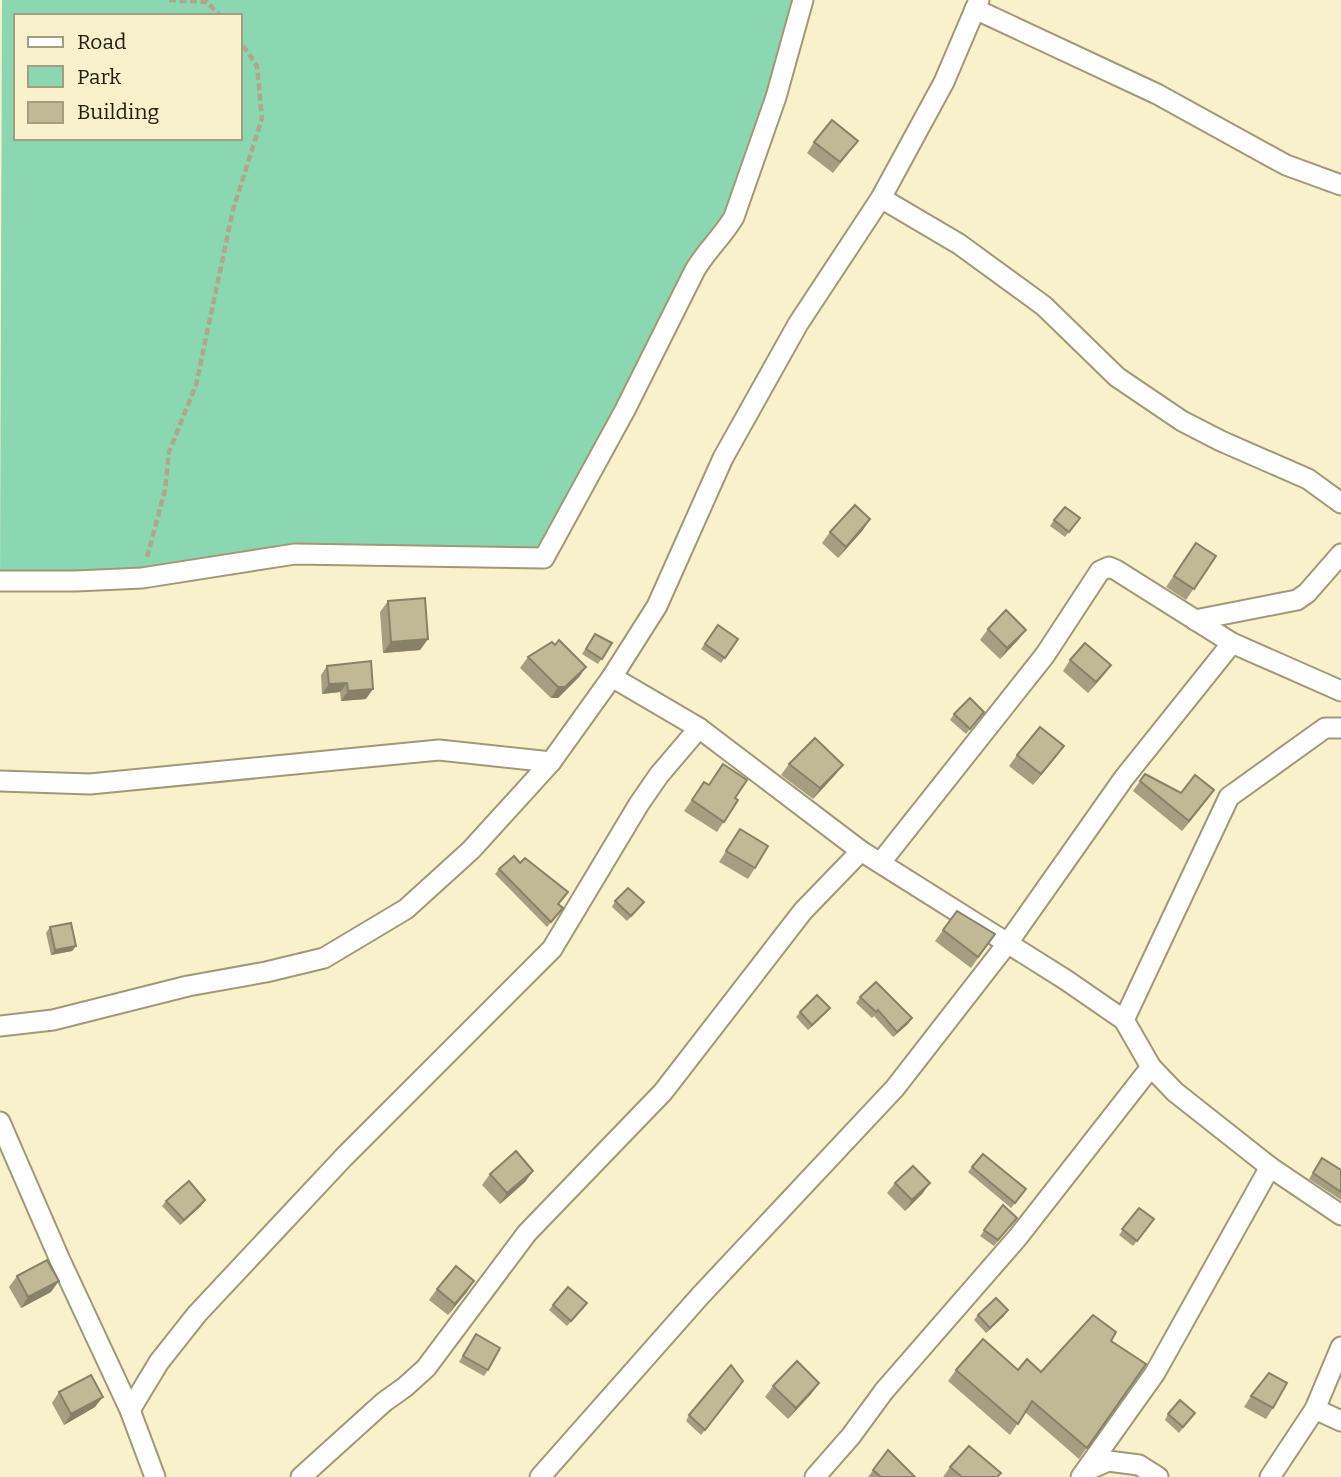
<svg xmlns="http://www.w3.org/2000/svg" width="1341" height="1477" viewBox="0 0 1341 1477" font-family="Bitter,serif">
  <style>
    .green { fill: #8bd7b1; fill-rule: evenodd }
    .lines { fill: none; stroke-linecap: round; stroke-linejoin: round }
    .street-casing { stroke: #a19876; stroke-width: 23 }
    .path { stroke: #aea78b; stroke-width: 4.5; stroke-dasharray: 7 3.5; stroke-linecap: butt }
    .street { stroke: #fff; stroke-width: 19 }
    .wall { fill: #a69e80 }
    .shaded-wall { fill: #878168 }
    .building { fill: #c1b895; stroke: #878168; stroke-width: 2 }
  </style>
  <rect width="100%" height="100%" fill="#f9f0cc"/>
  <path class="green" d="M2,0H794L777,88L705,259L541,556L267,563L0,585ZM16,16H240V138H16Z"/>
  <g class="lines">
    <g class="street-casing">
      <g id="street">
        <polyline points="975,9 1157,94 1286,165 1341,185"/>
        <polyline points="881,198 959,244 1044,306 1117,377 1182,421 1221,441 1308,479 1341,503"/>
        <path d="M0,581H76L142,578L295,554L544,558L625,410L695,270C706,251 723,236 734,217L776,97L803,0"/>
        <polyline points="1195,620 1297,600 1307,593 1341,554"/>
        <polyline points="612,677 699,728"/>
        <polyline points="0,781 90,784 439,750 551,762"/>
        <polyline points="881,862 1045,655 1100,571 1109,567 1116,570 1232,643 1341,691"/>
        <polyline points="1124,1020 1229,797 1325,728 1341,728"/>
        <polyline points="0,1026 53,1020 188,986 266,972 324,958 406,909 471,850 551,762 612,677 657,606 723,458 798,324 881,198 944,82 979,0"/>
        <polyline points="0,1122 60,1260 130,1410 155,1477"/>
        <polyline points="1315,1409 1341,1421"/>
        <polyline points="130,1410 159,1362 197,1314 344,1157 552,949 639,804 659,775 699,728 861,851 1066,980 1124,1020 1151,1067 1175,1092 1270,1167 1341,1215"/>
        <polyline points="1088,1470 1108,1461 1139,1465 1158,1477"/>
        <polyline points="301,1477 384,1402 405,1387 426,1368 527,1233 663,1092 803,911 861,851"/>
        <polyline points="540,1477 700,1296 895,1088 1007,944 1124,778 1232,643"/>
        <polyline points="815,1477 851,1436 884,1391 1018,1237 1151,1067"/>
        <polyline points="1081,1477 1155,1373 1270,1167"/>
        <polyline points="1270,1477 1315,1409 1341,1347"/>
      </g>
    </g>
    <g class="path">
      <polyline points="169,0 207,2 220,16"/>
      <polyline points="147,557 165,490 169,452 196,385 233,210 262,118 257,66 240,41"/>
    </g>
    <use href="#street" class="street"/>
  </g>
  <g class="wall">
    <polygon points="814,142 850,151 833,173 807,153"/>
    <polygon points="1080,518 1065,537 1050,526 1054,520"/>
    <polygon points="863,530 838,558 822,543 830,532"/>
    <polygon points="1196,543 1216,556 1186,600 1166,587"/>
    <polygon points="388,601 428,639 420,650 383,653 380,612"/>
    <polygon points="718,625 738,639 721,663 701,649"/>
    <polygon points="988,629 1026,630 1018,640 1000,659 980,640"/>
    <polygon points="595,634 612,643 598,664 582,654"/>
    <polygon points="555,645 586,667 579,677 558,698 551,698 520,668 528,657"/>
    <polygon points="1070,660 1111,665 1088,693 1063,671"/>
    <polygon points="327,666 366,699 341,701 340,692 322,694 321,675"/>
    <polygon points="984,712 966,734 950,720 954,714"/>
    <polygon points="1064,746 1033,785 1009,766 1017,755"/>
    <polygon points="789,764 843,765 835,775 813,799 781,775"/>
    <polygon points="1145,774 1181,793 1214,790 1182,831 1133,791"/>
    <polygon points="704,782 738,800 717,832 684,811"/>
    <polygon points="740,829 755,868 748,879 719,862"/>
    <polygon points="499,869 559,904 563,908 547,927 495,874"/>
    <polygon points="615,901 640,907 627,921 612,907"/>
    <polygon points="957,911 995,934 971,968 935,941"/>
    <polygon points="50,927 76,946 72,951 51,955 46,933"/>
    <polygon points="860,997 912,1018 908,1024 893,1037 874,1016 872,1018 856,1003"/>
    <polygon points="830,1008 826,1013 808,1030 796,1017 800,1012"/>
    <polygon points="1318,1164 1341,1170 1341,1200 1309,1179"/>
    <polygon points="972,1167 1022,1195 1011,1208 968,1172"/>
    <polygon points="533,1171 525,1182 500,1204 482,1185 490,1174"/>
    <polygon points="895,1183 930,1183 922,1194 905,1211 887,1193"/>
    <polygon points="205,1200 201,1206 180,1225 162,1206 166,1201"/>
    <polygon points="1003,1205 1017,1218 994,1246 980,1236"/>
    <polygon points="1139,1208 1154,1219 1133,1246 1119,1235"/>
    <polygon points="17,1276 51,1292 21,1308 9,1287"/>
    <polygon points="474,1281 448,1315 429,1300 437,1289"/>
    <polygon points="587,1303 567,1326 549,1310 553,1305"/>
    <polygon points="978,1315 1004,1316 986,1333 974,1320"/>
    <polygon points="472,1340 488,1370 484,1376 459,1362"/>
    <polygon points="1111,1341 1146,1364 1079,1459 1025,1412 1010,1435 948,1381 956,1370 1018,1370 1041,1372"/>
    <polygon points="819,1383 811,1394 788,1419 765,1397 773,1386"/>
    <polygon points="740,1387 701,1435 686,1421 689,1415"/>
    <polygon points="59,1392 95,1407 64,1425 52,1403"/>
    <polygon points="1251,1396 1273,1408 1266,1419 1244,1407"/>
    <polygon points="1195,1413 1179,1433 1165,1420 1168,1414"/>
    <polygon points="888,1450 915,1477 868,1477"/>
    <polygon points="950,1467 1001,1473 998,1477 943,1477"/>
  </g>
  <g class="shaded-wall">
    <polygon points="870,519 863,530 838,558 846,547"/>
    <polygon points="1026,630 1018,640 1000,659 1007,648"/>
    <polygon points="428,639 420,650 383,653 391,642"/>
    <polygon points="1111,665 1103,676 1088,693 1096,682"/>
    <polygon points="586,667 579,677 558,698 551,698 558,687"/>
    <polygon points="347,683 340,692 322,694 329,684"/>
    <polygon points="373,689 366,699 341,701 348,691"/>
    <polygon points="1064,746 1056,757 1033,785 1041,774"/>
    <polygon points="843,765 835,775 813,799 820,788"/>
    <polygon points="1214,790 1207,800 1182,831 1189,821"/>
    <polygon points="76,946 72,951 51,955 55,950"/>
    <polygon points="830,1008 826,1013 808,1030 812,1025"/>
    <polygon points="912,1018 908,1024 893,1037 897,1032"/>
    <polygon points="533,1171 525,1182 500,1204 507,1193"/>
    <polygon points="930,1183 922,1194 905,1211 912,1200"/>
    <polygon points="205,1200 201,1206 180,1225 184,1220"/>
    <polygon points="59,1281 51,1292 21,1308 28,1297"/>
    <polygon points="474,1281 467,1292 448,1315 455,1304"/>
    <polygon points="1008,1310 1004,1316 986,1333 990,1328"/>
    <polygon points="819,1383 811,1394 788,1419 796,1408"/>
    <polygon points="103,1397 95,1407 64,1425 71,1414"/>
  </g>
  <g class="building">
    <polygon points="832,120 858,141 840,162 814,142"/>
    <polygon points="855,505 870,519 846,547 830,532"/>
    <polygon points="1065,507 1080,518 1069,532 1054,520"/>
    <polygon points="1196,543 1216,556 1194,589 1174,576"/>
    <polygon points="425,598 428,639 391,642 388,601"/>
    <polygon points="1006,610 1026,630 1007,648 988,629"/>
    <polygon points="718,625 738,639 725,658 705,644"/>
    <polygon points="595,634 612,643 602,659 586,649"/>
    <polygon points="559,640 586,667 565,687 558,687 528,657 552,642 555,645"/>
    <polygon points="1085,643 1111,665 1096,682 1070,660"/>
    <polygon points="371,661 373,689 348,691 347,683 329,684 327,666"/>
    <polygon points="970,698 984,712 970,729 954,714"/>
    <polygon points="1040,727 1064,746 1041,774 1017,755"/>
    <polygon points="815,738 843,765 820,788 789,764"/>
    <polygon points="723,764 747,780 735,798 738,800 724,822 692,800 704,782 709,785"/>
    <polygon points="1145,774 1181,793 1195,775 1214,790 1189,821 1140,781"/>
    <polygon points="740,829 768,846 755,868 726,851"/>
    <polygon points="514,856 520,863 525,858 568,892 558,904 563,908 551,922 499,869"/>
    <polygon points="628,888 644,902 631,916 615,901"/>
    <polygon points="957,911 995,934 978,957 943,930"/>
    <polygon points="71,923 76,946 55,950 50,927"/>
    <polygon points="876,982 912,1018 897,1032 878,1010 876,1012 860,997"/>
    <polygon points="817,995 830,1008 812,1025 800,1012"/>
    <polygon points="516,1151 533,1171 507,1193 490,1174"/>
    <polygon points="983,1154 1026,1189 1015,1203 972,1167"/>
    <polygon points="1322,1158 1341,1170 1341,1192 1313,1173"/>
    <polygon points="913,1166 930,1183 912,1200 895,1183"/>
    <polygon points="189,1181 205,1200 184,1220 166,1201"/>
    <polygon points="1003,1205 1017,1218 998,1240 984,1230"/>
    <polygon points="1139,1208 1154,1219 1137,1241 1122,1229"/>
    <polygon points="47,1260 59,1281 28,1297 17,1276"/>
    <polygon points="456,1266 474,1281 455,1304 437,1289"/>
    <polygon points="568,1287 587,1303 571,1321 553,1305"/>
    <polygon points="996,1298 1008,1310 990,1328 978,1315"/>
    <polygon points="1093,1315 1116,1332 1111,1341 1146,1364 1087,1448 1032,1401 1018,1424 956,1370 983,1339 1018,1370 1027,1359 1041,1372"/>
    <polygon points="476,1334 500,1348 488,1370 463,1356"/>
    <polygon points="797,1361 819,1383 796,1408 773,1386"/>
    <polygon points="731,1365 743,1381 705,1430 689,1415"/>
    <polygon points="1269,1373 1287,1383 1273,1408 1251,1396"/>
    <polygon points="91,1375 103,1397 71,1414 59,1392"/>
    <polygon points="1180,1400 1195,1413 1183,1427 1168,1414"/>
    <polygon points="969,1446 1001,1473 997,1477 962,1477 950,1467"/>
    <polygon points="888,1450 915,1477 881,1477 873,1470"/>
  </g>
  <rect x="14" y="14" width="228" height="126" fill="#f9f0cc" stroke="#a39d82" stroke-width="2"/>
  <rect x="28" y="37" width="35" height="10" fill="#ffffff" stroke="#a39d82" stroke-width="2"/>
  <text x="77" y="49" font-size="21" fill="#232012">Road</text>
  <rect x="28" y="66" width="35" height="21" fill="#8bd7b1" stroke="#a39d82" stroke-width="2"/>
  <text x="77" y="84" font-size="21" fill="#232012">Park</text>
  <rect x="28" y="102" width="35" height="21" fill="#c1b895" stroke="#a39d82" stroke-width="2"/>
  <text x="77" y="119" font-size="21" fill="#232012">Building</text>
</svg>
